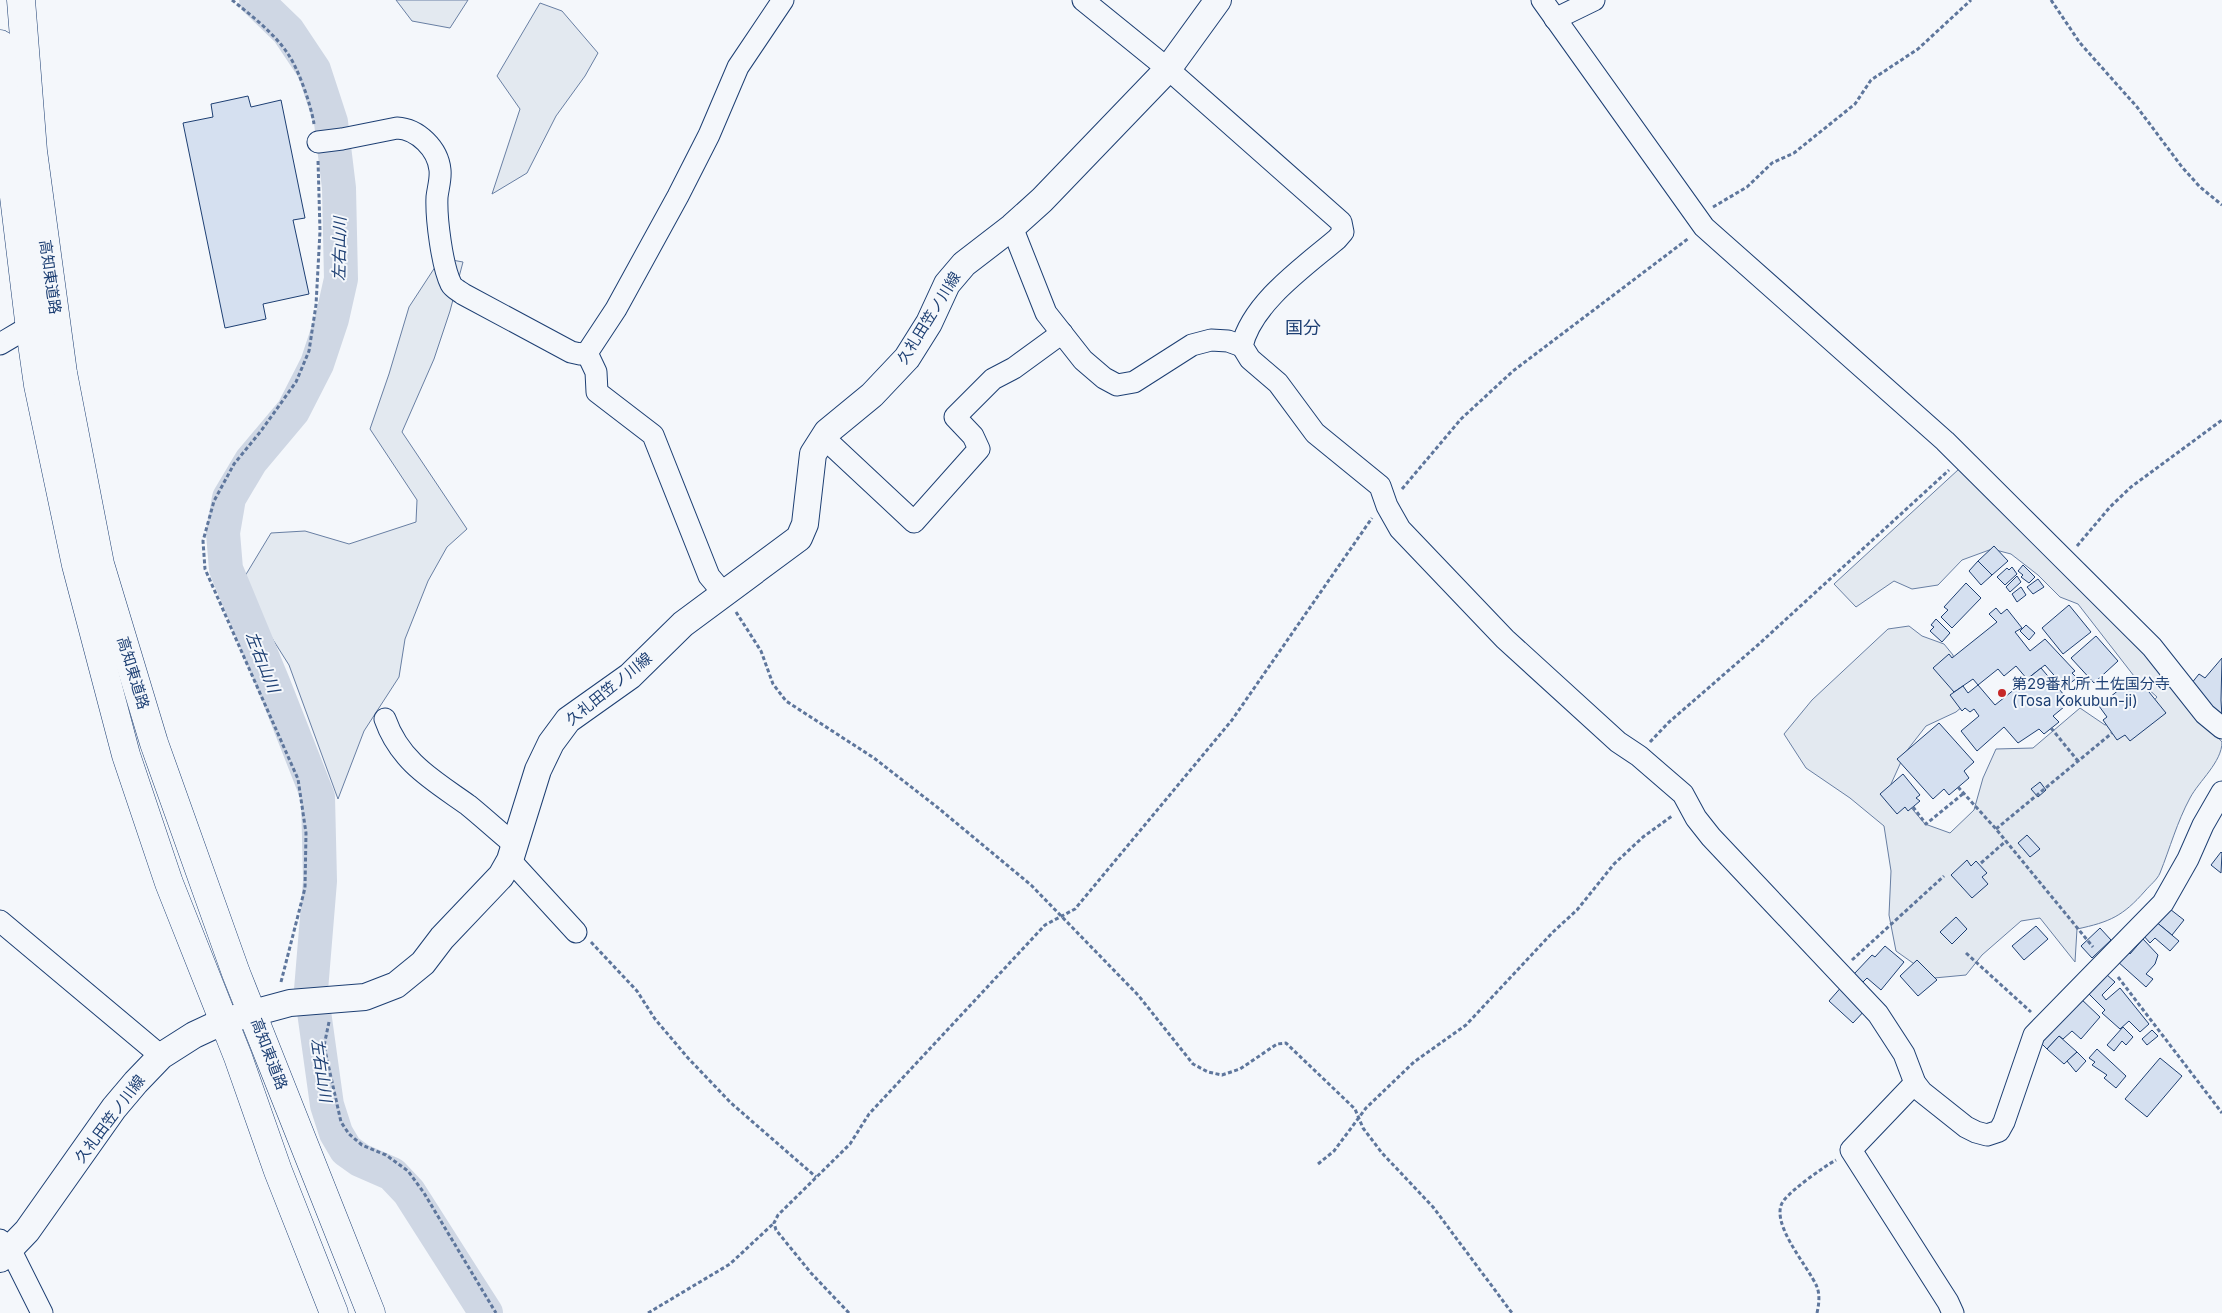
<svg xmlns="http://www.w3.org/2000/svg" width="2222" height="1313" viewBox="0 0 2222 1313" font-family="Inter,'Noto Sans JP',sans-serif">
  <style>
    .green { fill: #e3e9f0; stroke: #687fa3 }
    .lines { fill: none; stroke-linecap: round; stroke-linejoin: round }
    .river { stroke: #cfd7e4; stroke-width: 34 }
    .building { fill: #d5e0f0; stroke: #1d3f73 }
    .minor-casing { stroke: #1d3f73; stroke-width: 23 }
    .major-casing { stroke: #1d3f73; stroke-width: 28 }
    .highway-casing { stroke: #1d3f73; stroke-width: 29 }
    .path { stroke: #5e769c; stroke-width: 3; stroke-dasharray: 4 2.5; stroke-linecap: butt }
    .minor { stroke: #f4f7fb; stroke-width: 21 }
    .major { stroke: #f4f7fb; stroke-width: 26 }
    .highway { stroke: #f4f7fb; stroke-width: 28 }
    .poi-dot { fill: #c62828; stroke: #f4f7fb; stroke-width: 2 }
    .labels { text-anchor: middle; stroke-width: 4; stroke-linejoin: round; paint-order: stroke }
    .street-label { font-size: 15px; fill: #1d3f73; stroke: #f4f7fb }
    .poi-label { font-size: 15px; fill: #1d3f73; stroke: #f4f7fb; text-anchor: start }
    .water-label { font-size: 16px; font-style: italic; fill: #1d3f73; stroke: #f4f7fb }
    .quarter-label { font-size: 18px; fill: #1d3f73; stroke: #f4f7fb }
  </style>
  <rect width="100%" height="100%" fill="#f4f7fb"/>
  <g class="green">
    <polygon points="396,0 468,0 450,28 412,21"/>
    <polygon points="540,3 562,11 598,53 585,76 556,116 527,173 492,194 520,109 497,76"/>
    <polygon points="441,258 463,262 450,311 434,359 402,432 467,529 447,547 428,581 405,639 399,677 364,731 338,799 289,665 239,586 271,533 305,531 349,544 416,522 417,500 370,429 389,374 409,307"/>
    <path d="M1959,469L2142,650L2222,742C2222,762 2199,781 2190,798C2177,822 2170,848 2160,873C2157,880 2150,885 2145,891C2123,916 2110,922 2077,929L2075,962L2040,918L2021,921L1982,955L1966,975L1934,978L1896,951L1889,915L1891,871L1884,826L1850,798L1806,768L1784,734L1812,700L1888,629L1909,626L1922,636L1944,644L1953,655L1956,680L1970,700L1956,712L1926,726L1905,753L1891,784L1925,824L1950,833L1974,810L1983,778L1996,749L2033,748L2080,708L2105,725L2138,718L2157,697L2134,676L2078,604L2060,597L2038,575L2011,554L1992,549L1962,560L1938,585L1912,589L1894,581L1856,607L1834,584Z"/>
  </g>
  <g class="lines">
    <polyline class="river" points="256,0 288,31 314,70 331,122 339,188 341,279 332,319 317,364 293,411 251,461 229,498 223,533 226,569 274,685 318,797 320,881 311,990 327,1105 336,1133 346,1150 360,1160 392,1174 409,1192 486,1313"/>
  </g>
  <g class="building">
    <polygon points="248,96 251,107 281,100 305,218 293,220 309,294 263,304 266,319 225,328 183,123 213,117 211,104"/>
    <polygon points="1994,546 2008,561 1992,575 1978,561"/>
    <polygon points="1978,561 1992,575 1981,585 1969,571"/>
    <polygon points="2023,565 2035,577 2029,583 2021,577 2023,575 2018,571"/>
    <polygon points="2012,567 2017,574 2005,585 1997,577 2007,568 2009,570"/>
    <polygon points="2017,576 2021,582 2010,592 2006,587"/>
    <polygon points="2038,579 2044,587 2033,594 2027,587"/>
    <polygon points="1966,583 1981,598 1952,628 1941,617 1948,610 1944,607"/>
    <polygon points="2021,587 2026,595 2017,602 2012,594"/>
    <polygon points="2069,605 2091,632 2063,654 2042,628"/>
    <polygon points="1996,608 2001,614 2007,609 2022,628 2015,632 2030,651 2045,639 2075,671 2072,673 2077,678 2069,684 2064,680 2061,683 2045,665 2027,679 2016,666 2004,676 1998,669 1978,685 1973,679 1954,692 1933,668 1949,654 1952,658 1997,622 1989,614"/>
    <polygon points="1936,619 1950,633 1942,642 1930,631 1934,627 1931,625"/>
    <polygon points="2026,625 2035,633 2029,640 2020,631"/>
    <polygon points="2096,636 2118,661 2094,683 2071,658"/>
    <polygon points="2222,658 2221,700 2222,718 2191,684 2199,674 2205,678"/>
    <polygon points="2041,668 2070,702 2053,716 2059,722 2044,734 2039,729 2018,743 2004,727 1977,751 1961,731 1979,716 1974,709 1970,712 1965,708 1962,711 1950,695 1963,686 1968,693 1978,685 1995,705"/>
    <polygon points="2136,676 2166,713 2130,741 2125,735 2117,740 2103,720 2107,717 2099,706"/>
    <polygon points="1939,723 1974,762 1964,771 1969,778 1949,795 1944,789 1933,799 1897,759"/>
    <polygon points="1903,774 1920,795 1916,798 1920,801 1908,811 1905,807 1897,814 1880,794"/>
    <polygon points="2040,782 2046,790 2038,797 2031,789"/>
    <polygon points="2027,835 2040,849 2030,857 2018,843"/>
    <polygon points="2221,852 2222,853 2221,873 2211,865"/>
    <polygon points="1967,860 1971,866 1976,861 1987,873 1982,877 1988,884 1972,898 1951,875"/>
    <polygon points="2166,906 2184,920 2172,935 2155,921"/>
    <polygon points="1956,917 1967,929 1952,944 1940,932"/>
    <polygon points="2155,921 2179,941 2170,951 2155,938 2150,943 2143,935"/>
    <polygon points="2036,926 2048,939 2024,960 2012,946"/>
    <polygon points="2100,928 2111,940 2092,958 2081,946"/>
    <polygon points="2143,939 2158,955 2155,964 2146,974 2153,979 2146,987 2117,961 2126,950 2130,954"/>
    <polygon points="1885,946 1904,962 1881,990 1867,978 1863,982 1854,974 1872,955 1875,957"/>
    <polygon points="1917,960 1937,980 1918,996 1900,976"/>
    <polygon points="2106,974 2115,982 2102,995 2106,1000 2120,988 2149,1024 2140,1032 2129,1021 2120,1029 2102,1013 2105,1010 2088,993"/>
    <polygon points="1844,984 1867,1008 1853,1023 1829,1001"/>
    <polygon points="2079,997 2100,1017 2081,1039 2072,1031 2063,1039 2059,1036 2047,1049 2041,1043"/>
    <polygon points="2123,1027 2133,1037 2126,1045 2122,1041 2114,1051 2107,1045"/>
    <polygon points="2152,1030 2158,1036 2147,1045 2142,1039"/>
    <polygon points="2059,1036 2077,1052 2064,1064 2047,1049"/>
    <polygon points="2097,1049 2126,1076 2116,1088 2104,1078 2107,1075 2092,1065 2095,1062 2089,1058"/>
    <polygon points="2077,1052 2086,1061 2076,1072 2067,1061"/>
    <polygon points="2160,1058 2182,1076 2147,1117 2125,1099"/>
  </g>
  <g class="lines">
    <g class="minor-casing">
      <g id="minor">
        <path d="M1083,0L1168,69L1341,222L1343,232L1337,239C1304,267 1252,303 1242,346L1250,359L1278,383L1315,433L1380,486L1387,506L1400,529L1505,639L1618,742L1639,756L1683,794L1696,818L1711,837L1878,1014L1904,1054L1915,1083L1922,1092L1966,1127L1976,1132L1987,1135L1999,1131L2004,1122L2034,1035L2163,903L2188,859L2203,825L2222,792"/>
        <polyline points="1542,0 1704,227 1945,441 2152,647 2205,714 2222,728"/>
        <polyline points="1555,19 1594,0"/>
        <path d="M318,142L342,139L397,128C418,129 438,149 440,170C441,179 438,188 437,197C436,218 442,266 451,284C453,288 459,291 463,294L571,352L580,354L587,353"/>
        <polyline points="1012,227 1046,313 1083,360 1104,378 1117,385 1134,382 1192,345 1211,340 1228,341 1242,346"/>
        <polyline points="0,344 22,331 30,329"/>
        <polyline points="823,437 914,522 979,449 973,436 955,417 993,379 1014,368 1062,333"/>
        <polyline points="724,594 709,576 653,435 597,392 596,372 587,353 616,309 678,196 709,135 738,67 783,0"/>
        <path d="M385,719C400,762 433,780 468,805C484,818 499,832 515,845"/>
        <polyline points="510,860 576,932"/>
        <polyline points="0,921 161,1056"/>
        <polyline points="1915,1083 1851,1150 1948,1302 1953,1313"/>
        <polyline points="0,1240 10,1249 42,1313"/>
      </g>
    </g>
    <g class="major-casing">
      <polyline id="major" points="0,1259 27,1231 114,1108 136,1082 161,1056 194,1035 224,1021 290,1003 365,997 396,985 423,963 442,938 501,876 510,860 538,770 551,743 568,720 630,676 683,624 799,538 805,524 813,454 827,432 872,395 907,358 929,323 947,284 964,264 1012,227 1042,200 1168,69 1218,0"/>
    </g>
    <g class="highway-casing">
      <g id="highway">
        <polyline points="21,0 33,151 63,373 100,564 154,743 236,973 371,1313"/>
        <polyline points="0,44 8,147 30,329 38,385 76,565 126,755 169,883 238,1057 278,1171 334,1313"/>
      </g>
    </g>
    <g class="path">
      <path d="M232,0C252,16 274,33 288,54C299,70 311,105 314,124"/>
      <polyline points="2051,0 2080,43 2137,107 2182,167 2200,187 2222,205"/>
      <polyline points="1713,207 1747,187 1772,163 1794,153 1855,104 1871,80 1918,49 1971,0"/>
      <polyline points="1402,489 1461,419 1513,371 1689,238"/>
      <polyline points="2077,546 2110,507 2131,487 2222,420"/>
      <polyline points="736,612 761,651 773,684 786,701 874,758 937,807 1031,885 1138,995 1193,1064 1208,1072 1222,1075 1240,1069 1277,1044 1286,1043 1355,1109 1363,1128 1382,1153 1433,1207 1512,1313"/>
      <polyline points="2051,728 2078,761"/>
      <polyline points="1650,742 1668,723 1759,644 1949,470"/>
      <polyline points="1958,787 1996,829 2093,947"/>
      <polyline points="1913,807 1926,824 1964,793"/>
      <polyline points="1996,829 2112,733"/>
      <polyline points="1981,863 2006,841"/>
      <polyline points="591,942 637,991 655,1019 688,1058 731,1103 816,1177"/>
      <polyline points="1966,953 2031,1012"/>
      <polyline points="1852,960 1944,876"/>
      <polyline points="2118,977 2222,1113"/>
      <polyline points="281,982 305,888 306,833 298,779 205,569 203,541 214,501 234,464 261,431 296,382 309,351 316,305 320,231 318,160"/>
      <polyline points="329,1022 324,1046 341,1122 349,1134 362,1145 386,1155 408,1171 424,1193 496,1313"/>
      <polyline points="1318,1164 1334,1151 1366,1108 1414,1062 1466,1025 1553,932 1577,910 1614,864 1643,837 1672,816"/>
      <polyline points="648,1313 730,1264 774,1223"/>
      <polyline points="849,1313 811,1273 776,1230 774,1223 778,1215 850,1144 869,1114 1045,925 1075,909 1232,720 1372,518"/>
      <path d="M1817,1313C1819,1304 1820,1295 1817,1287C1809,1267 1767,1221 1784,1200C1794,1188 1822,1168 1836,1160"/>
    </g>
    <use href="#minor" class="minor"/>
    <use href="#major" class="major"/>
    <use href="#highway" class="highway"/>
  </g>
  <circle class="poi-dot" cx="2002" cy="693" r="5"/>
  <g class="labels">
    <g class="street-label">
      <text transform="translate(50 277) rotate(82)" y="5">高知東道路</text>
      <text transform="translate(929 318) rotate(-58)" y="5">久礼田笠ノ川線</text>
      <text transform="translate(133 673) rotate(73)" y="5">高知東道路</text>
      <text transform="translate(609 689) rotate(-39)" y="5">久礼田笠ノ川線</text>
      <text transform="translate(269 1054) rotate(69)" y="5">高知東道路</text>
      <text transform="translate(110 1119) rotate(-53)" y="5">久礼田笠ノ川線</text>
    </g>
    <g class="poi-label">
      <text x="2012" y="689">第29番札所 土佐国分寺<tspan x="2012" dy="17">(Tosa Kokubun-ji)</tspan></text>
    </g>
    <g class="water-label">
      <text transform="translate(339 249) rotate(-89)" y="6">左右山川</text>
      <text transform="translate(263 662) rotate(68)" y="6">左右山川</text>
      <text transform="translate(322 1070) rotate(82)" y="6">左右山川</text>
    </g>
    <g class="quarter-label">
      <text x="1303" y="334">国分</text>
    </g>
  </g>
</svg>
